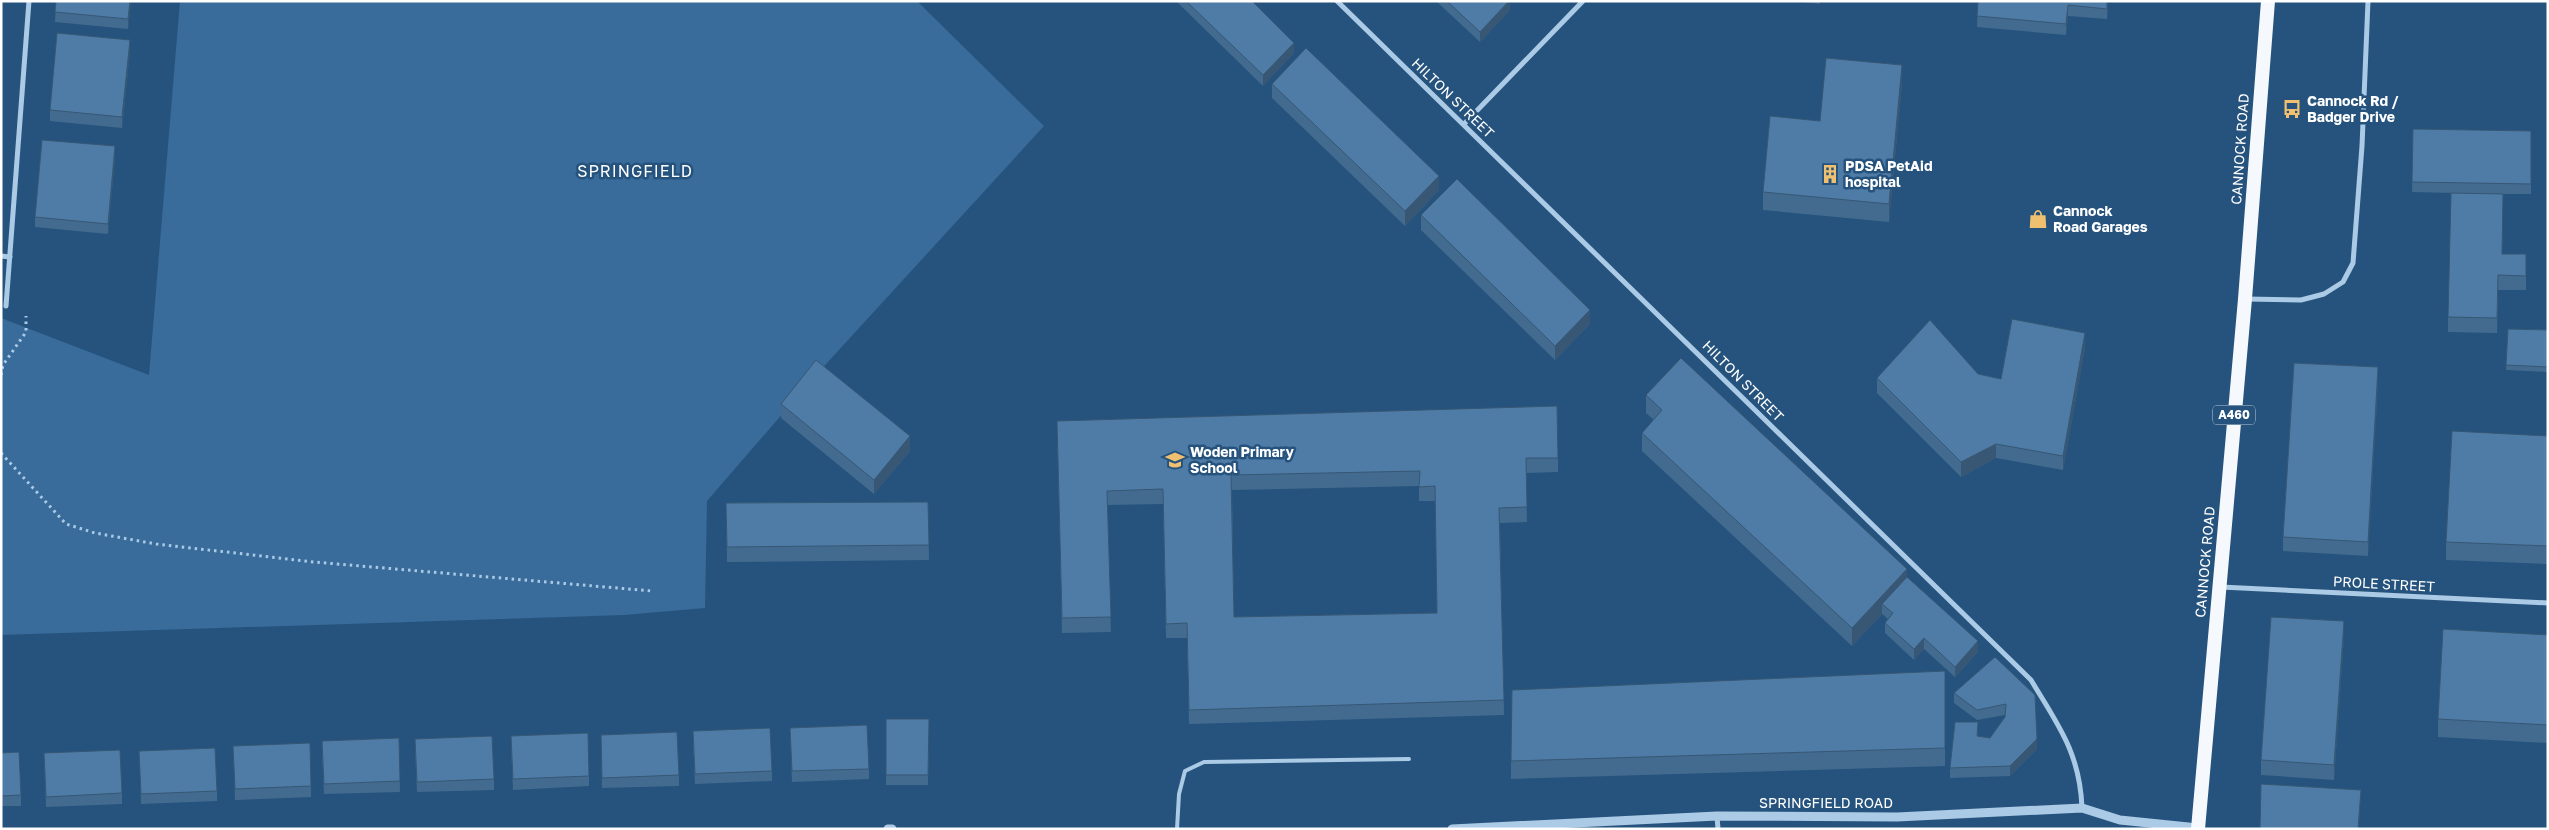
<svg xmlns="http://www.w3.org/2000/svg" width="2549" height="830" viewBox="0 0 2549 830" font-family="'Golos Text',sans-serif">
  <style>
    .green { fill: #396c9b }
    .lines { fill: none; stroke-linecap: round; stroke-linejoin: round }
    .path { stroke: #abcae5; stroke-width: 3; stroke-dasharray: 2.5 4; stroke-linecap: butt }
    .service { stroke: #abcae5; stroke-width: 4 }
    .minor { stroke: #abcae5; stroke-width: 5 }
    .tertiary { stroke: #abcae5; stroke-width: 9 }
    .trunk { stroke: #f5f9fe; stroke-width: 14 }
    .wall { fill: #436b8f; fill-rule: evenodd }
    .shaded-wall { fill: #375774 }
    .building { fill: #4e7ca6; stroke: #375774; fill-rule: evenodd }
    .labels { text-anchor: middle; stroke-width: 5; stroke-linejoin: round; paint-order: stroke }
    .shield { fill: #25537d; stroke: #becbd8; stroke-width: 1 }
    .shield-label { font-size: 12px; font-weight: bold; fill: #fff }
    .street-label { font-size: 14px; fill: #fff; stroke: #25537d }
    .poi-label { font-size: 14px; font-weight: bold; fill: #fff; stroke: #25537d; text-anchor: start }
    .quarter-label { font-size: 16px; letter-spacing: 1px; fill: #fff; stroke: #25537d }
  </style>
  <rect width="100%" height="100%" fill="#25537d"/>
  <polygon class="green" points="180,1 917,1 1044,126 816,375 707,501 705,608 624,615 1,635 1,318 149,375"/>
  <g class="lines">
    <g class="path">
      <polyline points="1,375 3,365 26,332 26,316"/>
      <polyline points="1,453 66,524 95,533 156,544 314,562 652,591"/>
    </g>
    <polyline class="service" points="1177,829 1179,794 1185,771 1204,762 1409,759"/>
    <g class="minor">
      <path d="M1337,1L2031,680C2058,725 2080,753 2082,808"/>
      <polyline points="1464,124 1583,1"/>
      <polyline points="1,256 10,257"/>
      <polyline points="2247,299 2301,300 2324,294 2343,282 2353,263 2362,146 2368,1"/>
      <polyline points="6,306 29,1"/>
      <polyline points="2221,587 2548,603"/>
      <polyline points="1717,816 1718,829"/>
    </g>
    <g class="tertiary">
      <polyline points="888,829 892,829"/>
      <polyline points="1452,829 1717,816 1897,817 2082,808 2120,820 2198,828"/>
    </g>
    <polyline class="trunk" points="2198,829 2245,299 2268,1"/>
  </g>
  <g class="wall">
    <polygon points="56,1 131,1 128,29 55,22"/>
    <polygon points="1176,1 1252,1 1294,53 1263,86"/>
    <polygon points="1436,1 1510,1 1510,10 1480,42"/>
    <polygon points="1793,1 1820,1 1820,4"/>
    <polygon points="1978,1 2108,1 2107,19 2068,16 2066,35 1977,27"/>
    <polygon points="130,51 122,128 50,121 50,110"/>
    <polygon points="1902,83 1889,222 1763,210 1763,192"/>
    <polygon points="1272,84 1439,190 1405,226 1272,98"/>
    <polygon points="2413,129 2531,131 2531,194 2503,194 2502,254 2526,269 2526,290 2498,290 2497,333 2448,332 2448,317 2496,194 2412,192"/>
    <polygon points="115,157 108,234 35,227 35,217"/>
    <polygon points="1421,215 1590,324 1555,360 1421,230"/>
    <polygon points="2508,329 2548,330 2548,372 2506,370"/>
    <polygon points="2085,348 2063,470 1996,458 1961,477 1877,393 1877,378 1978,374 2001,379"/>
    <polygon points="2378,382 2368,556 2283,551 2283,537"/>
    <polygon points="1646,395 1907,577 1978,652 1955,677 1924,649 1914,660 1885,633 1885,623 1888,619 1882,614 1852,646 1642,451 1642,433 1654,420 1646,413"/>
    <polygon points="781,404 910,451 874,494 781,418"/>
    <path d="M1057,421L1558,458V472L1526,473L1527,522L1500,523L1504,715L1189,724L1187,638H1166L1163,504L1107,505L1111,632L1062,633ZM1419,486V501H1435L1437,613L1234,617L1232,490Z"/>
    <polygon points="2548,436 2548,564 2446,560 2446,542"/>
    <polygon points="928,502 929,560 727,562 726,503"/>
    <polygon points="2548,635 2548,743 2438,737 2438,719"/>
    <polygon points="2344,636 2334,780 2261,775 2261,760"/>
    <polygon points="1995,657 2037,749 2010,776 1950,778 1950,768 1978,733 1978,736 1990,738 2005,717 2005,715 1977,720 1954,703 1954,693"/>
    <polygon points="1945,671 1945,766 1511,779 1511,761"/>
    <polygon points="886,719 929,719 928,785 886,785"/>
    <polygon points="790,728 869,769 869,779 792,782"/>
    <polygon points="399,738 400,792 324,794 322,751"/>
    <polygon points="693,741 772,771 772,781 695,784"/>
    <polygon points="601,745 679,775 679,786 602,788"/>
    <polygon points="233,746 311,786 311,797 235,800"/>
    <polygon points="511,746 589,776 589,786 513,790"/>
    <polygon points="415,749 494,779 494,790 417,792"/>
    <polygon points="139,751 217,791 217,801 141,804"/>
    <polygon points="1,753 21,795 21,806 1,806"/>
    <polygon points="44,753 122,793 122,804 46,807"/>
  </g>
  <g class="shaded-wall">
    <polygon points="130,1 131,1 128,29 128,19"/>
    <polygon points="1509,1 1510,1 1510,10 1480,42 1480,32"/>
    <polygon points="2107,1 2108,1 2107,19"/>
    <polygon points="2068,5 2068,16 2066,35 2066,24"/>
    <polygon points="130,40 130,51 122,128 122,117"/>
    <polygon points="1294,43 1294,53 1263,86 1263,75"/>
    <polygon points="1902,65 1902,83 1889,222 1889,204"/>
    <polygon points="115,146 115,157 108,234 108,224"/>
    <polygon points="1439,176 1439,190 1405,226 1405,211"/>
    <polygon points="1590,310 1590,324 1555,360 1555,346"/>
    <polygon points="2085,333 2085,348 2063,470 2063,456"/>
    <polygon points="2378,367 2378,382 2368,556 2368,542"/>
    <polygon points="910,436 910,451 874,494 874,480"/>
    <polygon points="1996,444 1996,458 1961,477 1961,462"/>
    <polygon points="1907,569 1907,587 1882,604 1882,614 1852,646 1852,628"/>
    <polygon points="2344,621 2344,636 2334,780 2334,765"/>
    <polygon points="1924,638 1924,649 1914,660 1914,649"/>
    <polygon points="1978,641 1978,652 1955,677 1955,667"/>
    <polygon points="2037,739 2037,749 2010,776 2010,766"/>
    <polygon points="2361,790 2359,829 2358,829"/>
  </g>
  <g class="building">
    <polygon points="56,1 130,1 128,19 55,12"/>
    <polygon points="1186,1 1252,1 1294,43 1263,75"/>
    <polygon points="1447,1 1509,1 1480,32"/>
    <polygon points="1978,1 2107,1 2107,9 2068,5 2066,24 1977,16"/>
    <polygon points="57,33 130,40 122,117 50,110"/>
    <polygon points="1306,48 1439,176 1405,211 1272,84"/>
    <polygon points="1826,58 1902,65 1889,204 1763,192 1770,116 1820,121"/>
    <polygon points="2413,129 2531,131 2531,184 2412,182"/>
    <polygon points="42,140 115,146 108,224 35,217"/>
    <polygon points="1457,179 1590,310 1555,346 1421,215"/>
    <polygon points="2451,193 2503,194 2502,254 2526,254 2526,276 2498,275 2497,318 2448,317"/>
    <polygon points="2012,319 2085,333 2063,456 1996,444 1961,462 1877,378 1930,320 1978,374 2001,379"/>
    <polygon points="2508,329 2548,330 2548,367 2506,365"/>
    <polygon points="1681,358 1907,569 1852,628 1642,433 1662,410 1646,395"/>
    <polygon points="816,360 910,436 874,480 781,404"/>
    <polygon points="2294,363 2378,367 2368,542 2283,537"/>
    <path d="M1557,406L1558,458H1526L1527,507L1499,508L1504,700L1189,710L1187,623L1166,624L1163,489L1107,491L1111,617L1062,618L1057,421ZM1420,471L1419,487L1435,486L1437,613L1234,617L1231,475Z"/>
    <polygon points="2452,431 2548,436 2548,546 2446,542"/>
    <polygon points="928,502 929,545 727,547 726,503"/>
    <polygon points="1907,577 1978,641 1955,667 1924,638 1914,649 1885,623 1893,613 1882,604"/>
    <polygon points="2271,617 2344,621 2334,765 2261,760"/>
    <polygon points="2443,629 2548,635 2548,725 2438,719"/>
    <polygon points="1995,657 2035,695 2037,739 2010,766 1950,768 1955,722 1978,722 1977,736 1990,738 2005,717 2006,704 1977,710 1954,693"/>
    <polygon points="1945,671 1945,748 1511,761 1512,690"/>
    <polygon points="886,719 929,719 928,775 886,775"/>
    <polygon points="867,725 869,769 792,771 790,728"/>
    <polygon points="770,728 772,771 695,774 693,731"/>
    <polygon points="677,732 679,775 602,778 601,735"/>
    <polygon points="588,733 589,776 513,779 511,736"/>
    <polygon points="492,736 494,779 417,782 415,739"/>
    <polygon points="399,738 400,781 324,784 322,741"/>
    <polygon points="310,743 311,786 235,789 233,746"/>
    <polygon points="215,748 217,791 141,794 139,751"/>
    <polygon points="120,750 122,793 46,797 44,753"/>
    <polygon points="19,752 21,795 1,796 1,753"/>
    <polygon points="2261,784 2361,790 2358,829 2260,829"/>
  </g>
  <defs>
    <g id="bus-bare" transform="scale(1.5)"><path d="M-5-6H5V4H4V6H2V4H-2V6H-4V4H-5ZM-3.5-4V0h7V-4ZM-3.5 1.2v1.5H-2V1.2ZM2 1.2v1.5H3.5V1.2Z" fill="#eec070" stroke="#25537d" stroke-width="2.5" paint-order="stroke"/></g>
    <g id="building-bare" transform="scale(1.5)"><path d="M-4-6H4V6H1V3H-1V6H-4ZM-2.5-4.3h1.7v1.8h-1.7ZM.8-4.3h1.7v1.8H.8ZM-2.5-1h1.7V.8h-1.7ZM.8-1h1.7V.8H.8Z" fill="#eec070" stroke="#25537d" stroke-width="2.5" paint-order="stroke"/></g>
    <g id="shop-bare" transform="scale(1.5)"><path d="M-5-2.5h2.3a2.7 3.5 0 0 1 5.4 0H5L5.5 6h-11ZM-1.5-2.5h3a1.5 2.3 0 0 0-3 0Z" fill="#eec070" stroke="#25537d" stroke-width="2.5" paint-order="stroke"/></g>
    <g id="school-bare" transform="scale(1.5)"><path d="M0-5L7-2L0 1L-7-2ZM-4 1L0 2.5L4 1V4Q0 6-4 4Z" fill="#eec070" stroke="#25537d" stroke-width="2.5" paint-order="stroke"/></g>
  </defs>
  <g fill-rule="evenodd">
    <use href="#bus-bare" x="2292" y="109"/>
    <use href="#building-bare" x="1830" y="174"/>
    <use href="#shop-bare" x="2038" y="219"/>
    <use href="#school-bare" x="1175" y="460"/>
  </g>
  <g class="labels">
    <rect class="shield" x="2213" y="405.5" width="42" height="19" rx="4"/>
    <g class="shield-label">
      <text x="2234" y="419">A460</text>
    </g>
    <g class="street-label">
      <text transform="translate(1453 98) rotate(44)" y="5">HILTON STREET</text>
      <text transform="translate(2240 149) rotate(-86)" y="5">CANNOCK ROAD</text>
      <text transform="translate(1743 381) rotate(45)" y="5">HILTON STREET</text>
      <text transform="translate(2205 562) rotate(-85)" y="5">CANNOCK ROAD</text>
      <text transform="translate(2384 584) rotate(3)" y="5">PROLE STREET</text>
      <text x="1826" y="808">SPRINGFIELD ROAD</text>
    </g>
    <g class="poi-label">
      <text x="2307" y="106">Cannock Rd /<tspan x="2307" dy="16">Badger Drive</tspan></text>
      <text x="1845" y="171">PDSA PetAid<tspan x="1845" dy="16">hospital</tspan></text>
      <text x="2053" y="216">Cannock<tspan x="2053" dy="16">Road Garages</tspan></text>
      <text x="1190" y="457">Woden Primary<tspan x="1190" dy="16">School</tspan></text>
    </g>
    <g class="quarter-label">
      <text x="635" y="177">SPRINGFIELD</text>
    </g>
  </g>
  <rect width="2549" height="830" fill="none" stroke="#ffffff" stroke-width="5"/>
</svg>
